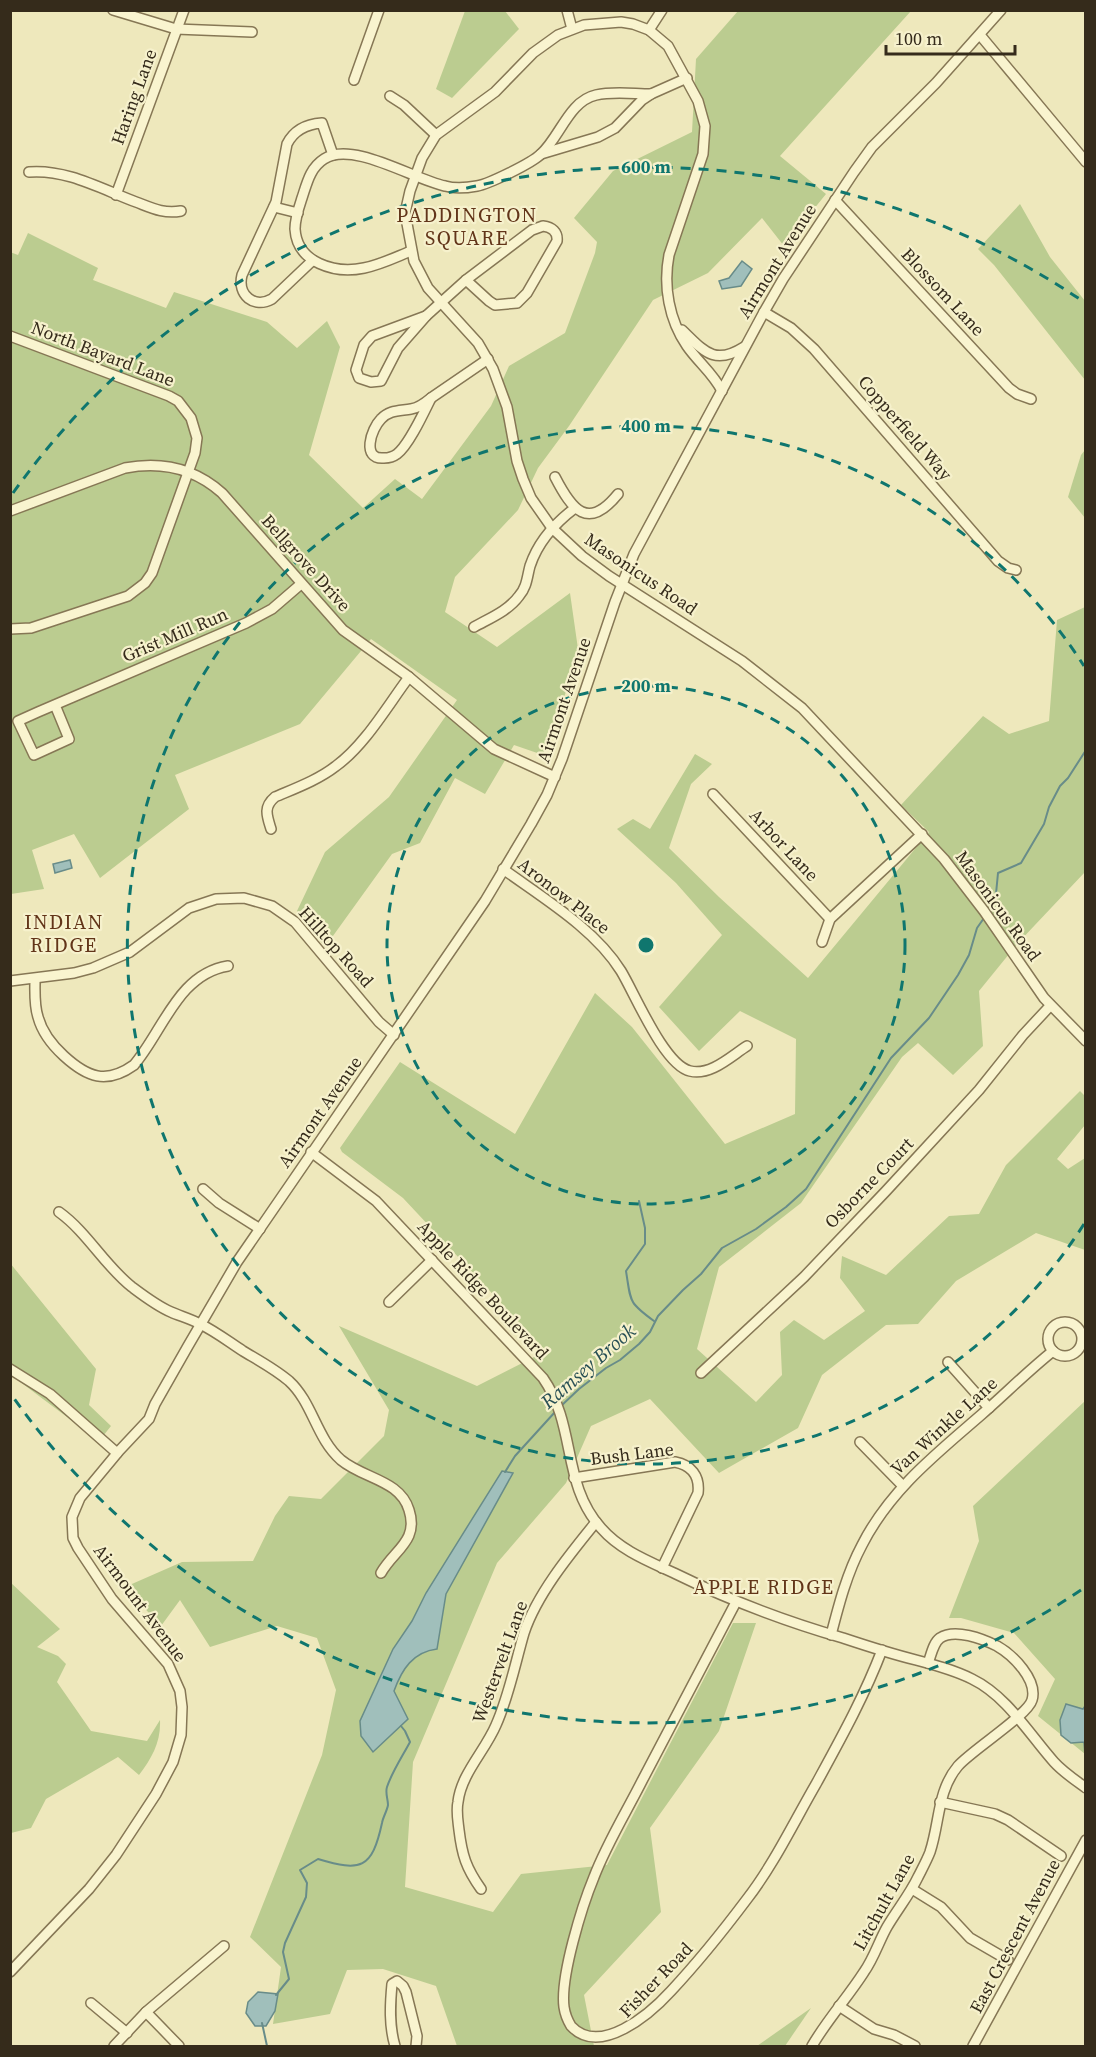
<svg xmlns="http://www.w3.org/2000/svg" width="1096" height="2057" viewBox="0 0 1096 2057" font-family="'Source Serif 4',serif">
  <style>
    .green { fill: #bbcc90 }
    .water { fill: #a0bfbb; stroke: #688c89; stroke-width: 1.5 }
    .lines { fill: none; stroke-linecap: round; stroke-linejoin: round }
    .stream { stroke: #688c89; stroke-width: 2 }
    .minor-casing { stroke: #867755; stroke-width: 12 }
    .minor { stroke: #f9f4cf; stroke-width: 9 }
    .ring { fill: none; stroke: #0f766e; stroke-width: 3; stroke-dasharray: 10 8 }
    .labels { text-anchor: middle; stroke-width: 4.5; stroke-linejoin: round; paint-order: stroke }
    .street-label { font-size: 18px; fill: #352b1b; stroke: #f6f1cc }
    .neighbourhood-label { font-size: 20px; letter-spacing: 1.5px; fill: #623519; stroke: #f6f1cc }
    .water-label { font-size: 20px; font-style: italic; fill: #295055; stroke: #f6f1cc }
    .centre { fill: #0f766e; stroke: #f6f1cc; stroke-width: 3 }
    .ring-label { font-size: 18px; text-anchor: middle; font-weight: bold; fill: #0f766e; stroke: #f6f1cc; stroke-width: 4.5; stroke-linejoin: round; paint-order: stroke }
  </style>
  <rect width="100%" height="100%" fill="#eee8bc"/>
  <g class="green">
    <polygon points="465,11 505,11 519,29 452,98 436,89"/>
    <polygon points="738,11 911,11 780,156 826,194 784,246 762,218 708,273 653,300 569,426 538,468 518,510 455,577 445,612 497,647 570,593 579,656 543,755 514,745 485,794 455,778 420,843 392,854 325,947 297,911 325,852 389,797 457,700 371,639 300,724 175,775 189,809 100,878 74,834 32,850 44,889 11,894 10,252 18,255 28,233 98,268 93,280 166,308 174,292 267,322 297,348 327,321 340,347 309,455 363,508 395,479 422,499 491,406 509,366 565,333 595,253 597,242 574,218 613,171 692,132 696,59"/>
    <polygon points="1020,204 1050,257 1085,301 1085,380 994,265 978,249"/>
    <polygon points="1085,450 1085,518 1068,497 1081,455"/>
    <polygon points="1085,607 1085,872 1018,943 979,991 983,1046 953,1075 918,1043 902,1057 801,1203 719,1267 697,1349 756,1402 782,1375 780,1332 794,1320 824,1340 865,1311 840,1278 842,1256 886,1275 949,1216 979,1214 1006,1165 1080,1091 1085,1096 1085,1125 1057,1159 1068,1169 1085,1158 1085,1250 1036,1233 956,1281 918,1324 886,1325 822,1375 798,1428 719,1473 650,1399 591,1426 566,1483 497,1563 413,1762 405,1887 493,1912 521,1874 607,1865 733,1623 756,1623 719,1731 650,1828 661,1912 584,1995 594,2046 457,2046 436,1986 383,1969 347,1970 330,2014 273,2024 281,1967 250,1937 322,1755 336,1690 317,1638 277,1626 210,1647 180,1600 161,1626 125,1587 182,1562 253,1561 275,1516 289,1496 321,1499 384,1436 389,1410 339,1326 477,1386 546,1351 403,1198 342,1152 340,1148 400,1062 515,1134 595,993 632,1027 725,1144 795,1114 796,1039 740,1011 699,1051 659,1007 722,935 676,883 617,829 633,819 650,829 695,754 712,764 691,784 669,848 719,897 808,978 929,832 901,805 983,716 1009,734 1049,721 1057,620"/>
    <polygon points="10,1263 96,1369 89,1405 111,1426 99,1441 11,1375"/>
    <polygon points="1085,1401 1085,1754 1038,1716 1055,1679 1014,1633 961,1618 949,1618 979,1541 973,1506"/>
    <path d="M10,1582L60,1629L37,1647L58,1656L66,1664L57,1682L91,1731L147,1741L160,1720C161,1742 152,1758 139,1775L118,1757L46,1799L31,1828L11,1833Z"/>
    <polygon points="811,2008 785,2046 757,2046"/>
  </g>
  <g class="water">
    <polygon points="742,261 752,269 741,286 722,289 719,281 729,278"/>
    <polygon points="70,860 72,868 55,873 53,864"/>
    <path d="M502,1471L513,1473L446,1594L437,1649C413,1652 402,1669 394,1691L408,1719L373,1752L361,1736L360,1721L393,1649L412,1621L426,1593Z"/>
    <polygon points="1066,1704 1083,1709 1085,1706 1085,1755 1084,1742 1071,1743 1061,1735 1060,1720"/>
    <polygon points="258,1992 278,1994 275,2011 266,2026 255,2026 246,2013 248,2002"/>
  </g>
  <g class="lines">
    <g class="stream">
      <polyline points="988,913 995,904 998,873 1021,863 1044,824 1049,807 1060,786 1068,778 1086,750"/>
      <path d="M639,1201L645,1228V1244L626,1271C631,1302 628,1302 654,1321"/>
      <polyline points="561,1406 579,1389 606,1368 620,1360 639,1344 650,1332 658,1316 683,1290 701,1274 722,1248 756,1229 786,1207 806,1189 891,1058 929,1018 958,975 969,955 977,928 984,918"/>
      <polyline points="505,1472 515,1456 555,1412"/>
      <path d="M276,1995L289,1979L283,1952L285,1943L306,1897L307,1883L300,1870L318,1859C361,1872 372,1869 382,1823C383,1817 387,1811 388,1805C388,1799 385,1793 387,1787C392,1772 402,1757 410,1742L405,1731L401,1726"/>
      <polyline points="262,2023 267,2046"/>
    </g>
    <g class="minor-casing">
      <g id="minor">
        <polyline points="113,10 176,29 252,32"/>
        <polyline points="567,10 572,29"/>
        <polyline points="649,30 662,10"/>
        <polyline points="980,35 1086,162"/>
        <polyline points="354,80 379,10"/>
        <polyline points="390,96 404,105 436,135"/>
        <polyline points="541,154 598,137 615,128 642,100 651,94 687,78"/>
        <path d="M29,172C67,169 101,189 136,202C152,208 163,214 181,211"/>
        <polyline points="116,195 184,10"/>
        <polyline points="835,200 1009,388 1017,394 1031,399"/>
        <polyline points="274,207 298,213"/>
        <path d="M543,226C552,227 558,232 557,241L527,293L517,303L495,305L489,301L466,280L532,230Z"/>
        <path d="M411,251C396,257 380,265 364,268C335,274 297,263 295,229C295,218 299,207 302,198C307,183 310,168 324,159C352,140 415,180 445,186C455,189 466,188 477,186C489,184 532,163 541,154C560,137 569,101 596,95C613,91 634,94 651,94"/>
        <path d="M312,261L272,299C254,309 237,295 242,275L276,202L287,144C294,130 307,124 322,123L333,155"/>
        <polyline points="764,312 791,328 814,349 998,561 1008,568 1016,570"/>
        <polygon points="426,316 398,348 381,381 371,382 359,378 356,370 364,345 372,336"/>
        <polyline points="426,316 466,280"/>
        <path d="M682,330C704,351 714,366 744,347"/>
        <polyline points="10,336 169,396 178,401 191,418 197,438 195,453 152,573 145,583 128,596 31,628 10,629"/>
        <path d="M722,391C713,373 698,362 687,346C669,320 663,286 669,255L703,154L705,126L698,101L668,46L649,30L633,24L621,22L584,25L558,35L533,53L495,92L436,135L422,158L410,191L405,213L414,261L428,288L478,343L493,369L507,407L517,461L523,479L531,498L552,528L582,556L609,576L742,661L802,708L944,859L984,911L1044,998L1086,1041"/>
        <path d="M431,398C424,412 409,445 397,454C393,457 389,458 384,458C361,460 371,429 381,419C389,410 399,411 411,409C418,408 425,403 431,398Z"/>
        <polyline points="431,398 488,359"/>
        <path d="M555,477C572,510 588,531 618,494"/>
        <path d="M10,511L125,468C162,461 194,468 222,493L343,630L409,677L494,749L555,777"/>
        <path d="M474,627C490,618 508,611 519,596C527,587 527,577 530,566C538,542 555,523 575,508"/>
        <polyline points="55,705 69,739 34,755 18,721 38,712 246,623 272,609 301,584"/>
        <polyline points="713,794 830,919"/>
        <path d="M271,829C267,816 263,807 275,797C296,788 318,780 336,766C365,745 388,705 409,677"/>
        <path d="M503,869C543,898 595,929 621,971C635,994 664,1065 690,1071C711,1076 731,1056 747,1046"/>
        <polyline points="822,942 830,919 922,834"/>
        <path d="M35,979C35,992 34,1005 38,1017C42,1032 52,1045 64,1056C87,1077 106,1085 134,1065C163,1031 178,974 228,966"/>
        <polyline points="10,981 74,973 93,968 130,952 189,908 216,899 244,898 272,906 295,922 379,1022 394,1035"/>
        <path d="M311,1152L376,1201L543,1378C577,1427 561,1483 601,1528C620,1550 648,1561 674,1573C729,1600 784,1621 843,1638C867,1646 892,1654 916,1660C935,1665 954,1670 972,1679C1007,1696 1029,1734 1054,1762C1063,1772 1075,1780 1086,1788"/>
        <polyline points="203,1189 219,1203 260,1229"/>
        <path d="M59,1212C88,1233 104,1265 132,1287C144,1296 157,1306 171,1312C180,1316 191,1319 200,1324C215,1331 229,1342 243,1351C258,1360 275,1369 289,1381C313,1403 316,1438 341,1460C364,1479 400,1480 409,1510C419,1541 394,1550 381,1573"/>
        <polyline points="389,1302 432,1260"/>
        <circle cx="1065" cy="1339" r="17"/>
        <polyline points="948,1362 989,1408"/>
        <polyline points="10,1369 50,1394 117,1453"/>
        <polyline points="701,1373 804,1277 886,1191 979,1090 1023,1035 1050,1006"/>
        <polyline points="860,1442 902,1485"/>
        <path d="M574,1478L675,1462C691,1465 700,1476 698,1493L662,1568"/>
        <path d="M736,1602C705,1661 674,1720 643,1779C627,1811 607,1843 594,1877C582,1906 560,1977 564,2007C565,2014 568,2021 571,2026C600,2057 650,2014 671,1991C698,1962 723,1931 747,1899C774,1864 794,1822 816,1784C840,1740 864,1697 882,1650"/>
        <path d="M831,1635C839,1604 847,1573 862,1545C890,1490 936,1454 981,1415C1005,1394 1028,1371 1053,1351"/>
        <polyline points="940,1802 995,1814 1008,1820 1061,1856"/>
        <path d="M481,1889C466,1868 462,1855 459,1830C458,1821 456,1811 458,1802C461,1774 485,1751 496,1725C509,1696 515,1664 524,1633C537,1594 570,1554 596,1522"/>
        <polyline points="912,1889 941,1907 970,1938 1008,1960"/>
        <polyline points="10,1972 89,1889 116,1855 156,1794 173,1762 181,1735 182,1707 180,1691 168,1664 112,1599 78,1548 73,1538 72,1517 80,1498 119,1451 149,1419 155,1404 188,1346 237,1262 485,901 531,824 547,795 562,759 615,602 634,554 764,312 783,279 854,172 872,147 936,83 1001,10"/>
        <polyline points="91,2003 127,2033"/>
        <polyline points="839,2006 874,2029 894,2035 915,2046"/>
        <polyline points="146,2012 224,1946"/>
        <polyline points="114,2046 146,2012 179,2046"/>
        <path d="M395,2046C389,2026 390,2005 392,1984L397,1981L403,1986L406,1992L417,2036L416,2046"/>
        <path d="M812,2046C827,2020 848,1997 864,1972C874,1958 879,1941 887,1927C897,1910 910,1894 918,1877C922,1869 927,1860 930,1852C940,1822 937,1791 958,1766C972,1750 1028,1715 1032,1700C1038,1680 1013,1655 997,1646C983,1639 955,1628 940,1638C933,1643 931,1656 928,1663"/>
        <polyline points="973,2046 1086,1840"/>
      </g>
    </g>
    <use href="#minor" class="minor"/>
  </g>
  <g class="ring">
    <circle cx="646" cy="945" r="259"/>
    <path d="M1084 1224A519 519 0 1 1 1084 666"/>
    <path d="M1081 1590A778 778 0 0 1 13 1397M13 493A778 778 0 0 1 1081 300"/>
  </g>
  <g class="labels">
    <g class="street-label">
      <text transform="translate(134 97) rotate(-70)" y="6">Haring Lane</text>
      <text transform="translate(777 261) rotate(-58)" y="6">Airmont Avenue</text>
      <text transform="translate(943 292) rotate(47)" y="6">Blossom Lane</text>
      <text transform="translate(103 354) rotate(21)" y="6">North Bayard Lane</text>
      <text transform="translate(905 428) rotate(49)" y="6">Copperfield Way</text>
      <text transform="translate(306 563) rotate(48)" y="6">Bellgrove Drive</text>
      <text transform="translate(641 574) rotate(34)" y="6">Masonicus Road</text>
      <text transform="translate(175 635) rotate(-23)" y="6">Grist Mill Run</text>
      <text transform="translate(564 700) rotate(-71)" y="6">Airmont Avenue</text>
      <text transform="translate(784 845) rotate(47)" y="6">Arbor Lane</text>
      <text transform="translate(564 896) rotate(38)" y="6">Aronow Place</text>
      <text transform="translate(998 906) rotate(54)" y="6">Masonicus Road</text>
      <text transform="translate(336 947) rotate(48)" y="6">Hilltop Road</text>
      <text transform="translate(320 1112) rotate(-55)" y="6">Airmont Avenue</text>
      <text transform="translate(869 1183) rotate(-46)" y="6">Osborne Court</text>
      <text transform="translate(483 1290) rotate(47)" y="6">Apple Ridge Boulevard</text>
      <text transform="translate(944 1426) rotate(-42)" y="6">Van Winkle Lane</text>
      <text transform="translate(632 1454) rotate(-7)" y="6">Bush Lane</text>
      <text transform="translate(140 1603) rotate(53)" y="6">Airmount Avenue</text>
      <text transform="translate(500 1662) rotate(-70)" y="6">Westervelt Lane</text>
      <text transform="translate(884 1902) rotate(-61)" y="6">Litchult Lane</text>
      <text transform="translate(1015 1936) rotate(-62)" y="6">East Crescent Avenue</text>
      <text transform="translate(656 1980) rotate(-46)" y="6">Fisher Road</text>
    </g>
    <g class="neighbourhood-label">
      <text x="467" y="222">PADDINGTON<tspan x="467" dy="23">SQUARE</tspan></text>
      <text x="64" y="929">INDIAN<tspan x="64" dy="23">RIDGE</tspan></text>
      <text x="764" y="1594">APPLE RIDGE</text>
    </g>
    <g class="water-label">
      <text transform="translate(588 1366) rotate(-41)" y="7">Ramsey Brook</text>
    </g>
  </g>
  <circle cx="646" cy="945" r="9" class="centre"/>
  <g class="ring-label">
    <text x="646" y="173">600 m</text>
    <text x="646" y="432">400 m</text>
    <text x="646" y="692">200 m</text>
  </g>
  <rect width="1096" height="2057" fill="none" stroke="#352b1b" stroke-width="24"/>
  <path d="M886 45v9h129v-9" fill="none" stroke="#352b1b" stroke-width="3"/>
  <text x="895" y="45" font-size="18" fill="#352b1b" stroke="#f6f1cc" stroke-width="4.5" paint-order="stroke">100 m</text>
</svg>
